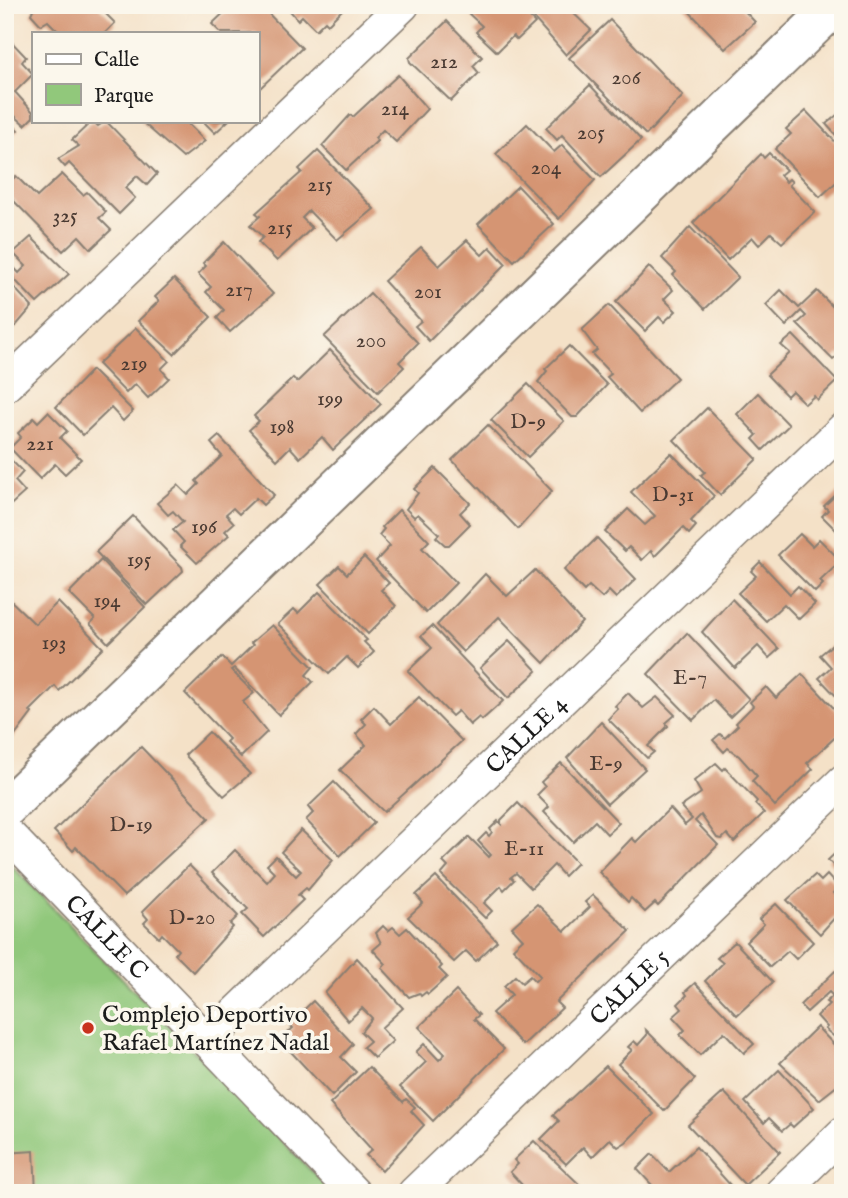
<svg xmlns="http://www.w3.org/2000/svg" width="848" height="1198" viewBox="0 0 848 1198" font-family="'IM FELL English',serif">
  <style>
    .green { fill: #91c87b; stroke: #56724c; stroke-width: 2 }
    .building { fill: #d59573 }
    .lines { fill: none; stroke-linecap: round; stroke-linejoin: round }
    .street-casing { stroke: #887e72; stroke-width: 35 }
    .secondary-casing { stroke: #887e72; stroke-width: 42 }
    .street { stroke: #fff; stroke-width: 32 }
    .secondary { stroke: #fff; stroke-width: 38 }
    .poi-dot { fill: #c8321e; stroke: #fbf7ec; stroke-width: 2.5 }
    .labels { text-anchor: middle; stroke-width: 7; stroke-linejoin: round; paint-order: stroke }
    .number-label { font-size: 21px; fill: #4a3a32 }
    .street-label { font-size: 24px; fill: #1c1c1c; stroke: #fbf7ec }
    .poi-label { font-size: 24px; fill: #1c1c1c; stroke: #fbf7ec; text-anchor: start }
  </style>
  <rect width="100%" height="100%" fill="#fbf7ec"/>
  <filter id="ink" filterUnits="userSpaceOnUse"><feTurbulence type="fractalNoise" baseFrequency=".0143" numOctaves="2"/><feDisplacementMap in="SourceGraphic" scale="14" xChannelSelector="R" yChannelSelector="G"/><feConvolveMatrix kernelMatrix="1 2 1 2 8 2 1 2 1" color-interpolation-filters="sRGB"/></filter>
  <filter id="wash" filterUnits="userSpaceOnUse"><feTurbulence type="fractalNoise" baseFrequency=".00686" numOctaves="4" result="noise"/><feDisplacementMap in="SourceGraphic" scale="28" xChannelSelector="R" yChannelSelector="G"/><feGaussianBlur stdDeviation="1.57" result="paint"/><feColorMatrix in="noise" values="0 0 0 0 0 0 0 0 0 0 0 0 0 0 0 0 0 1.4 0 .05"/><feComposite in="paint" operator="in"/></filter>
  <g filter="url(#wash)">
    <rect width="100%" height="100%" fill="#f4e1c7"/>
    <polygon class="green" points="5,862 9,863 333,1193 5,1193"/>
    <g id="blocks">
      <g class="building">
        <polygon points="35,5 97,5 115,23 105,33 60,33 48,21 41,25 31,14"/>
        <polygon points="232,5 241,5 248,12 255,5 260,5 302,48 257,91 257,33 221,33 212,24"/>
        <polygon points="285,5 347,5 328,24 325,21 316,30 302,16 298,20"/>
        <polygon points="477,5 517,5 535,23 517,40 513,36 497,52 476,32 482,26 469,14"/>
        <polygon points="522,5 573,5 569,9 591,30 566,55"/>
        <polygon points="683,5 739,5 755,22 725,49"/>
        <polygon points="610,20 683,96 646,135 569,58"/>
        <polygon points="447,21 482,57 473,66 479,73 451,101 410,62 409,58"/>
        <polygon points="7,37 26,57 22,62 33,74 15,92 33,112 33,117 25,125 5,107"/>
        <polygon points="398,75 427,109 396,142 383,130 375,138 377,141 346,170 322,146 350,115 353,117"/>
        <polygon points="590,85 641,140 601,177 562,135 557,140 546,128"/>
        <polygon points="843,110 843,143 826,124"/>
        <polygon points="806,111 843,150 843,176 820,197 775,149 791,134 786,129"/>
        <polygon points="5,117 18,130 5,142"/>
        <polygon points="92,121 98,126 106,121 157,174 147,185 137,176 125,188 135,198 119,214 69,163 65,167 58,159 79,146 72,140"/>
        <polygon points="141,121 185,121 205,141 183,158"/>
        <polygon points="203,121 228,121 215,133"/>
        <polygon points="527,124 554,152 562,145 595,180 559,219 496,154"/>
        <polygon points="318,151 374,209 337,240 309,211 302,218 312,228 277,261 258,242 263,237 250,225 260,216 256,213 302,172 299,169"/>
        <polygon points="769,153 786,170 780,175 786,182 789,179 792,182 789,185 815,212 782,243 771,233 759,245 752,237 728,260 693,223 761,154 764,158"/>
        <polygon points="62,174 83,195 87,192 106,212 99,218 111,230 91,249 79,236 63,251 5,192 5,186 16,176 37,197"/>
        <polygon points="518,186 554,224 514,261 478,224"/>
        <polygon points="690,227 738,277 705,309 673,275 676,272 662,258"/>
        <polygon points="31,237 69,274 37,303 14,279 10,283 32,307 15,327 11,322 5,327 5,262 7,260 19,273 26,266 13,253"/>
        <polygon points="467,240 482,255 490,247 506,264 429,341 415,326 421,321 384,281 421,247 439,266"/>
        <polygon points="224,242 273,294 230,332 217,318 224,310 206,292 211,287 198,274 206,266 203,263"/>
        <polygon points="649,267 673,290 664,299 676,311 664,322 659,317 645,331 616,302"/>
        <polygon points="174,279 211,317 174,354 138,321 159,301 155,297"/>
        <polygon points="781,290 799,308 817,291 843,317 843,357 840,354 833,360 797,324 806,316 801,311 786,326 766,305"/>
        <polygon points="370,293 418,343 399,362 404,367 378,392 324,337"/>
        <polygon points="609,305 677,378 640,413 607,377 611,374 592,354 597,350 582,330"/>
        <polygon points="136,328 169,361 161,369 169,378 148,398 135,384 126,393 98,364"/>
        <polygon points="793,335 837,381 817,400 814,396 805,404 792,391 787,396 767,375 790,353 781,345"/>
        <polygon points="569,346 607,385 577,417 572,417 538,382 547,371 545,369"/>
        <polygon points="330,350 381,404 333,450 322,437 300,458 290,447 277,460 249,430 259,421 254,416 293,378 297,382"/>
        <polygon points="92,370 133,411 123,421 111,408 83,435 56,407"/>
        <polygon points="528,384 564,421 528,457 491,420"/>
        <polygon points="758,393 789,425 763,450 753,439 757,435 737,414"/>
        <polygon points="707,408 757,459 720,495 701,475 705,472 674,440"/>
        <polygon points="48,412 67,431 60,438 81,459 65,474 55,464 40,479 10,448 21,437 18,433 34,418 38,422"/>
        <polygon points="488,425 552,491 518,529 452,460"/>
        <polygon points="219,436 274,495 263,505 256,498 239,514 233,508 226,514 234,523 225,531 229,535 197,563 180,546 184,542 173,530 183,522 173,511 168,515 157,503 178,485 188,495 199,484 196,481 222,456 211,443"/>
        <polygon points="671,453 714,496 691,521 696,526 689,534 683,528 655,556 651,551 642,560 629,547 625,551 605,532 628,509 645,525 655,516 631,492"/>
        <polygon points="5,454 23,472 15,481 25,492 5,510"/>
        <polygon points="435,468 470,503 460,513 470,524 449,545 445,545 436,537 439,534 418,514 414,517 406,509 418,493 414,489"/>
        <polygon points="840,491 843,494 843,537 822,516 828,510 824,506"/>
        <polygon points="399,510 429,541 422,548 456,583 426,613 376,561 390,546 379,535 384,529 382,527"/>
        <polygon points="133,516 182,567 183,571 147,605 96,552"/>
        <polygon points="800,534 812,546 819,539 841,561 820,581 823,584 815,592 778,555"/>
        <polygon points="597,538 636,579 616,598 609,591 602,598 589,586 584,591 564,570"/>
        <polygon points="364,557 389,583 381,590 396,606 368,634 320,584 339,566 347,574"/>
        <polygon points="101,560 145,607 108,643 90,624 95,619 69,593"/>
        <polygon points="760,562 790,594 798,586 815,604 799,619 784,604 766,621 738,593 756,576 751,571"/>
        <polygon points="535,570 582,622 544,663 499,617 463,652 437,625 485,574 507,596"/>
        <polygon points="319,592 367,640 364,642 374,652 358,668 347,657 329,674 278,624 294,609 298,613"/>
        <polygon points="5,595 35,624 58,602 103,648 59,691 55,686 30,711 32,713 5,749"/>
        <polygon points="732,599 779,649 769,658 758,646 735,668 702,632"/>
        <polygon points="272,625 313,667 306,675 313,682 279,715 234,668 231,670 254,693 243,702 267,732 241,757 226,742 229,739 185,693 222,657 231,666 253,645 251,643"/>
        <polygon points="432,626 503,701 482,720 479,717 470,725 458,711 452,716 408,671 432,648 421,636"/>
        <polygon points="687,633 749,699 730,717 714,700 693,720 648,674"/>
        <polygon points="509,641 537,671 508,698 480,668"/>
        <polygon points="832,645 843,656 843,695 839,699 819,678 831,667 820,655"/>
        <polygon points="802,674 843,718 843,730 807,763 813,769 775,806 752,781 757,776 739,756 728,748 724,752 713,740 720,734 725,738 738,725 736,723 753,706 750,702 766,687 776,698"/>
        <polygon points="628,693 643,708 657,697 675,715 666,723 668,726 648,746 654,752 647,758 608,719 618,709 615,706"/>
        <polygon points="419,697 462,741 384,812 340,770 366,745 356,734 366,724 361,719 374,706 391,724"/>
        <polygon points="601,722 645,769 607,804 567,758"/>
        <polygon points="209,732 250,774 224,796 185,755"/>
        <polygon points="141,747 209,818 124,896 76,847 73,851 54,831"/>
        <polygon points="561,763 619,823 607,834 595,821 573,842 544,812 549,807 537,795 545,787 541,782"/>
        <polygon points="716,763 723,770 725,768 757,801 755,804 764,813 734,842 727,834 722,839 717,838 701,815 695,821 718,845 658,906 655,903 645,912 631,898 628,902 599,872 632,838 636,842 670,808 685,825 692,819 681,807 701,793 694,781"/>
        <polygon points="334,782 374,823 340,856 306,820 313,813 308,807"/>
        <polygon points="518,803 577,863 564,876 554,865 531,888 516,873 511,877 514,880 504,890 501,886 484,903 492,911 485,918 441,875 448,867 443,862 469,837 489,857 491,855 478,841 486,833 489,836 492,832 490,829 498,821 501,824 501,820"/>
        <polygon points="301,830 333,860 308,890 306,888 298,895 303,900 264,937 242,914 248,909 212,873 235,850 267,882 275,873 267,865 276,856 296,876 301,871 281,852"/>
        <polygon points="843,846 843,876 828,860"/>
        <polygon points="189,865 238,916 230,924 233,927 193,972 175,954 178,950 162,934 159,938 144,923 148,919 142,912"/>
        <polygon points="815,875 821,881 827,875 838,887 833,893 843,903 843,919 838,914 820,934 787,900"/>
        <polygon points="436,877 497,941 476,961 466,951 454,962 408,917 423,903 416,895"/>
        <polygon points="593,895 630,931 556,1002 562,1008 523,1045 492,1013 512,995 504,986 515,976 522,983 530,976 535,981 540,976 513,948 523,939 512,927 537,904 565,931 590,907 585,902"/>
        <polygon points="776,904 813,942 796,959 788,951 770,967 746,942 764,924 759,919"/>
        <polygon points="383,926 388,931 393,927 400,934 407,928 442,966 439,969 447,977 428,994 426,992 421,996 419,993 409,997 382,968 386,964 373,950 381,943 376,933"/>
        <polygon points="735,942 773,982 737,1015 705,981 723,963 717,958"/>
        <polygon points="357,958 403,1008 381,1028 393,1041 374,1058 363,1047 370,1041 361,1032 372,1018 362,1008 348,1021 325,993"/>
        <polygon points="835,971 843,978 843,1044 825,1029 827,1027 817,1016 829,1004 826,1002 833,996 829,992 807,1012 800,1005"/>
        <polygon points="695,983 754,1044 744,1053 724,1032 700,1055 680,1035 685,1030 673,1017 682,1009 678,1004 687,995 685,992"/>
        <polygon points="456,991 479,1015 474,1019 504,1049 433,1121 400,1087 426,1062 416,1052 424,1044 439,1060 445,1054 419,1027"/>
        <polygon points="313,1001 353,1044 341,1057 356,1072 332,1096 280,1040 293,1028 289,1024"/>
        <polygon points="817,1027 843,1054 843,1081 819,1100 780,1063"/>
        <polygon points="646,1030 695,1079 664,1111 618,1064 632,1050 628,1047 634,1041 638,1045 647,1035"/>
        <polygon points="606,1066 654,1114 626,1142 618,1147 610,1139 592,1157 583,1147 566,1164 541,1139 559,1121 553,1115"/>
        <polygon points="369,1067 403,1102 406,1099 415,1107 411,1111 424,1125 382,1171 366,1155 372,1150 330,1104"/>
        <polygon points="779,1070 814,1108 793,1127 790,1124 782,1131 769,1118 764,1123 745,1102"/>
        <polygon points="724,1092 780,1152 745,1185 688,1125"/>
        <polygon points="534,1141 580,1185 572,1193 517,1191 523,1186 510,1172 518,1164 514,1160"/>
        <polygon points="696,1147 732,1187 726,1193 646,1193 653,1186 637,1169 652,1154 669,1172"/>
        <polygon points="34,1151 36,1193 5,1193 5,1153"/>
      </g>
    </g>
  </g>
  <g filter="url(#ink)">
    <use href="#blocks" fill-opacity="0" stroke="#887e72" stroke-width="2"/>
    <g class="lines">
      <g class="street-casing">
        <g id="street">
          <polyline points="5,386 403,5"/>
          <path id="s1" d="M5,831L354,1193"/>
          <path id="s2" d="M208,1040L843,429"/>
          <path id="s3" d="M414,1193L843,781"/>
          <polyline points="781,1193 843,1133"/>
        </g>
      </g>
      <g class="secondary-casing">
        <polyline id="secondary" points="5,809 836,5"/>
      </g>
      <use href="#street" class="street"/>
      <use href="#secondary" class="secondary"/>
    </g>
  </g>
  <circle class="poi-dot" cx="88" cy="1028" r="7"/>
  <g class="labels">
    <g class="number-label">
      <text x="444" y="68">212</text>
      <text x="626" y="84">206</text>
      <text x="395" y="115">214</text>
      <text x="591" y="139">205</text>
      <text x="546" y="174">204</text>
      <text x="320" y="191">215</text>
      <text x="65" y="222">325</text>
      <text x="280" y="234">215</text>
      <text x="239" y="296">217</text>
      <text x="428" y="298">201</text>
      <text x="371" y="347">200</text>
      <text x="134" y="370">219</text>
      <text x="330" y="405">199</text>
      <text x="528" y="428">D-9</text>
      <text x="282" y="433">198</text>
      <text x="40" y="450">221</text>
      <text x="673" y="501">D-31</text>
      <text x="204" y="533">196</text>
      <text x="139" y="566">195</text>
      <text x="107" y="607">194</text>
      <text x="54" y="649">193</text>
      <text x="690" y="684">E-7</text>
      <text x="606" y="770">E-9</text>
      <text x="131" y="831">D-19</text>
      <text x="524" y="855">E-11</text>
      <text x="192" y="924">D-20</text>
    </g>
    <g class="street-label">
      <text dy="8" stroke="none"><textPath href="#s2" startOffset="441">CALLE 4</textPath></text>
      <text dy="8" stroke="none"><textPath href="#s1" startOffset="147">CALLE C</textPath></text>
      <text dy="8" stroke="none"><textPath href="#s3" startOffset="298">CALLE 5</textPath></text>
    </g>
    <g class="poi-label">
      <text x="102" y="1022">Complejo Deportivo<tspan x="102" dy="28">Rafael Martínez Nadal</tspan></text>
    </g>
  </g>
  <rect width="848" height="1198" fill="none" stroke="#fbf7ec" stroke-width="28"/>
  <rect x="32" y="32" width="228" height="91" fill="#fbf7ec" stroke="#a29f99" stroke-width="2"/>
  <rect x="46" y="54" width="35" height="10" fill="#ffffff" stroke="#a29f99" stroke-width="2"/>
  <text x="94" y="66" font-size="21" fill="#1c1c1c">Calle</text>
  <rect x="46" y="84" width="35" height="21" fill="#91c87b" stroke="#a29f99" stroke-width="2"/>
  <text x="94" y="102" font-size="21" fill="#1c1c1c">Parque</text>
</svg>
